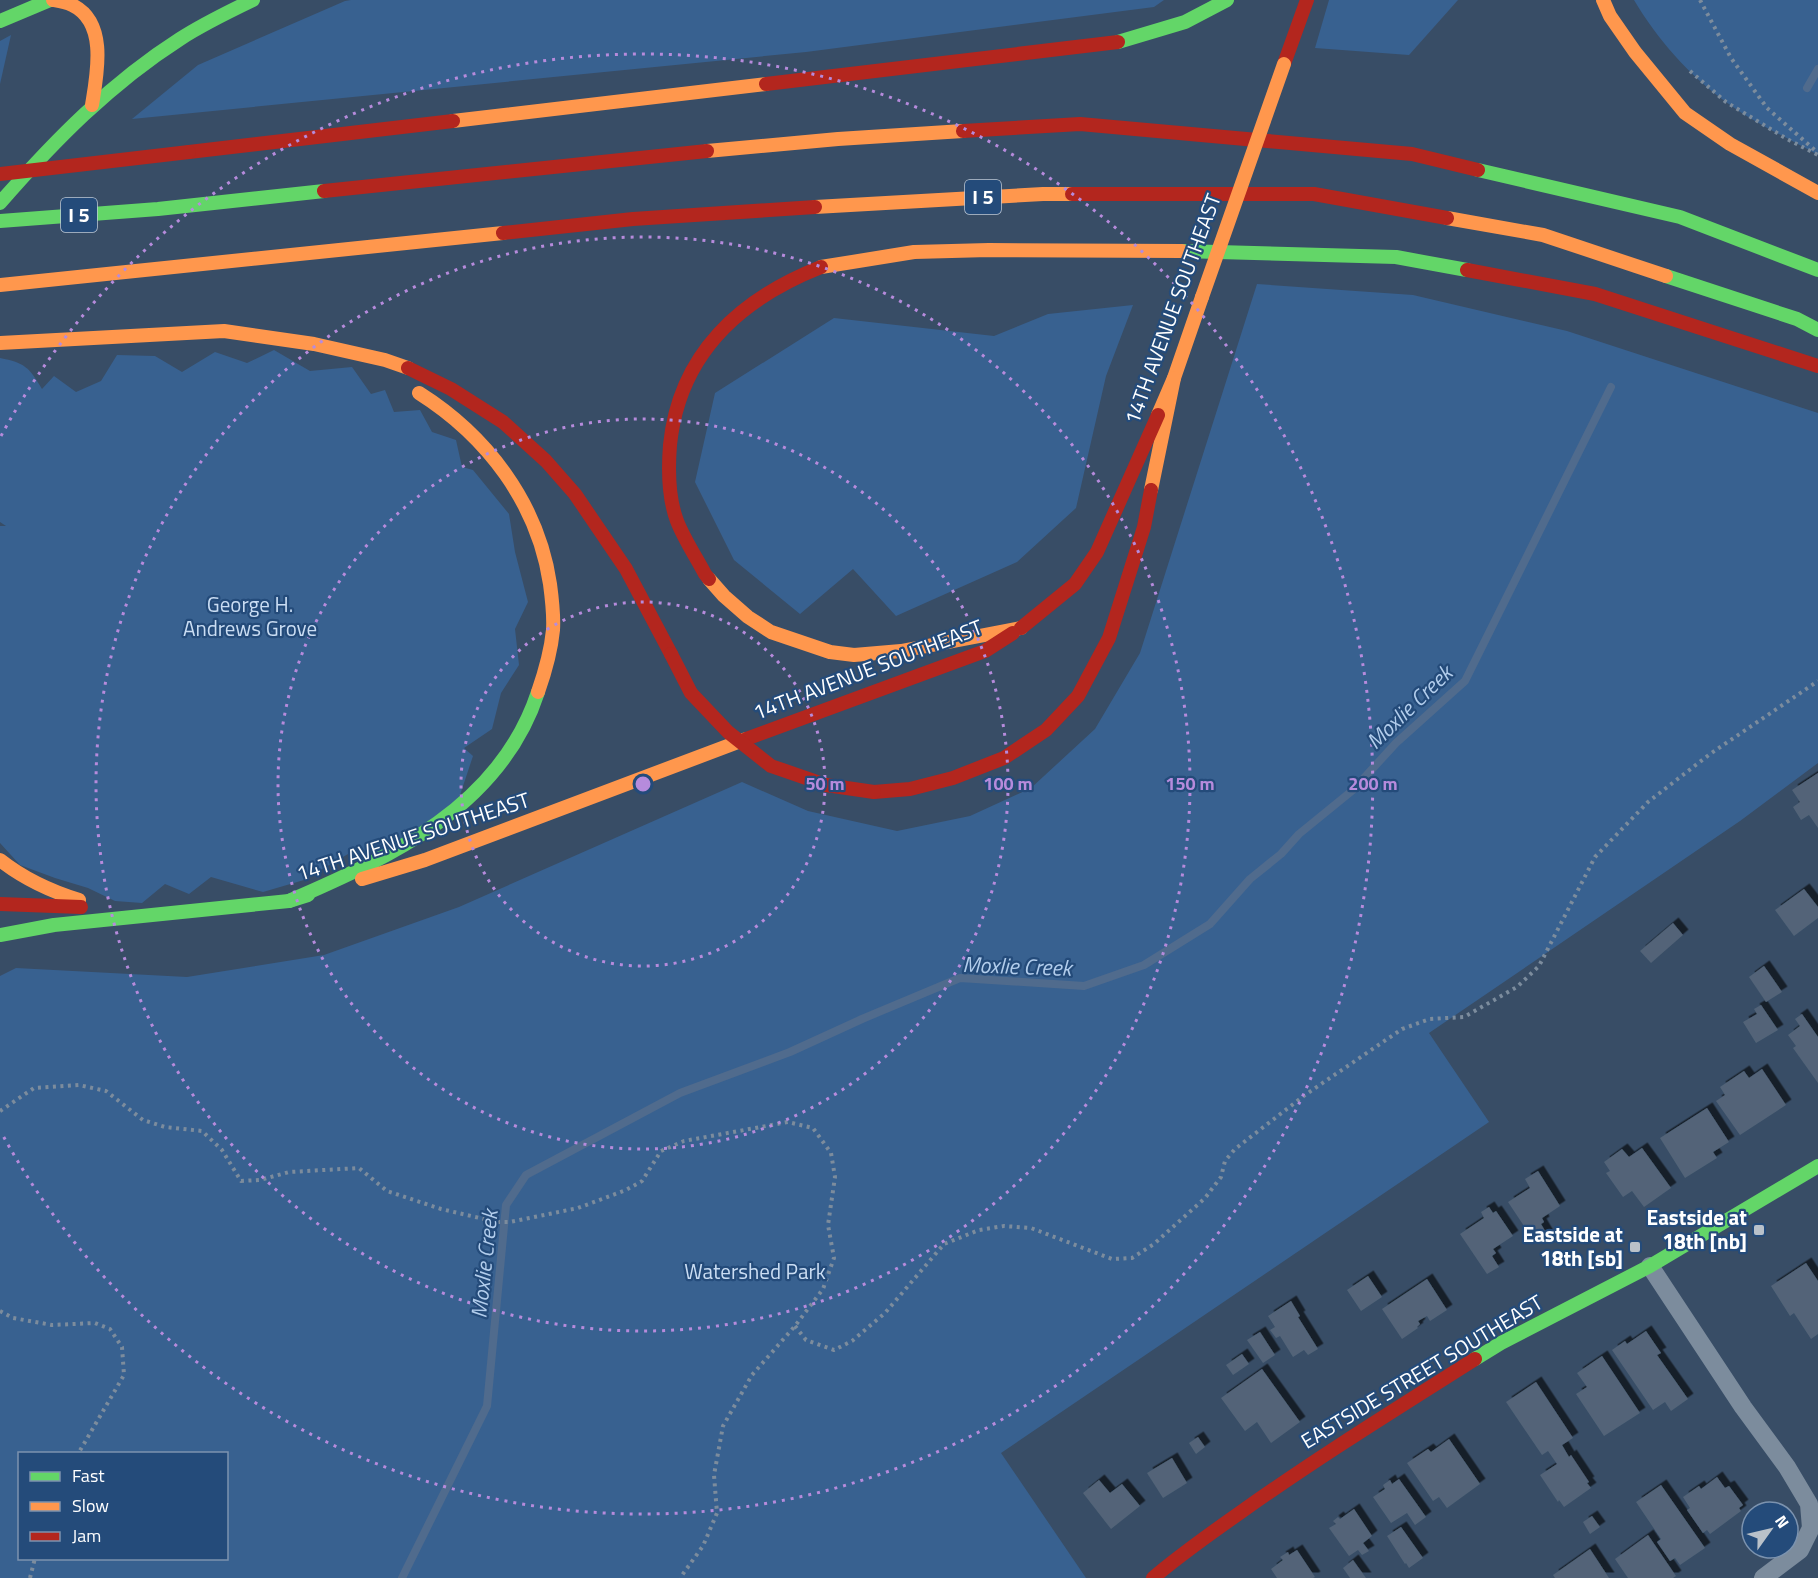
<svg xmlns="http://www.w3.org/2000/svg" width="1818" height="1578" viewBox="0 0 1818 1578" font-family="'Titillium Web',sans-serif">
  <style>
    .green { fill: #386190; fill-rule: evenodd }
    .lines { fill: none; stroke-linecap: round; stroke-linejoin: round }
    .stream { stroke: #506b8d; stroke-width: 8 }
    .building { fill: #526478; filter: url(#shadow) }
    .path { stroke: #7c8c9d; stroke-width: 4; stroke-dasharray: 3 4.5; stroke-linecap: butt }
    .street { stroke: #7c8c9d; stroke-width: 18 }
    .fast { stroke: #63d668; stroke-width: 14 }
    .slow { stroke: #ff974d; stroke-width: 14 }
    .jam { stroke: #b3261e; stroke-width: 14 }
    .slow-bridge { stroke: #ff974d; stroke-width: 14 }
    .jam-bridge { stroke: #b3261e; stroke-width: 14 }
    .ring { fill: none; stroke: #b68bdc; stroke-width: 3; stroke-dasharray: 3 6 }
    .poi-dot { fill: #b9c1c9; stroke: #244b7a; stroke-width: 2 }
    .labels { text-anchor: middle; stroke-width: 4.5; stroke-linejoin: round; paint-order: stroke }
    .shield { fill: #244b7a; stroke: #bdc9d7; stroke-width: 1.5 }
    .shield-label { font-size: 20px; font-weight: bold; fill: #fff }
    .street-label { font-size: 21px; fill: #fff; stroke: #244b7a }
    .park-label { font-size: 21px; fill: #caddf3; stroke: #244b7a }
    .poi-label { font-size: 21px; font-weight: bold; fill: #fff; stroke: #244b7a; text-anchor: end }
    .water-label { font-size: 22px; font-style: italic; fill: #b2cdec; stroke: #244b7a }
    .centre { fill: #b68bdc; stroke: #244b7a; stroke-width: 3 }
    .ring-label { font-size: 18px; text-anchor: middle; font-weight: bold; fill: #b68bdc; stroke: #244b7a; stroke-width: 4.5; stroke-linejoin: round; paint-order: stroke }
  </style>
  <defs>
    <filter id="shadow"><feDropShadow dx="5.5" dy="-5.5" stdDeviation="0" flood-color="#0009"/></filter>
  </defs>
  <rect width="100%" height="100%" fill="#384d66"/>
  <g class="green">
    <polygon points="351,0 1164,0 1154,7 806,52 132,119 198,65 345,1"/>
    <polygon points="1329,0 1458,0 1409,55 1315,48"/>
    <path d="M1634,0H1818V155C1788,138 1754,123 1726,102C1689,75 1657,39 1634,0Z"/>
    <polygon points="11,35 0,84 0,41"/>
    <path d="M1257,284L1413,295L1567,331L1818,413V763L1740,821L1429,1033L1489,1122L1001,1453L1086,1578H0V976L16,968L187,977L324,955L459,907L742,782L808,811L897,831L970,816L1031,788L1095,729L1140,653ZM20,1454H226V1558H20Z"/>
    <polygon points="1133,305 1106,376 1076,508 1017,562 896,616 853,569 800,614 734,560 695,482 715,393 834,318 994,336 1048,314"/>
    <path d="M274,350L310,371L352,367L371,394L385,390L394,412L420,410L432,432L456,440L462,467L473,470L509,514L515,552L528,602L515,629L519,665L501,693L492,729L464,748L473,756L457,804L383,852L348,854L304,880L263,892L211,877L189,894L165,884L142,903L115,901L88,888L55,878L20,865L0,843V526H6L0,522V358C25,363 29,367 42,389L54,376L76,392L101,381L117,355L155,356L182,372L215,352L247,363Z"/>
  </g>
  <g class="lines">
    <g class="stream">
      <polyline points="1807,88 1818,69"/>
      <polyline points="402,1578 487,1406 506,1205 526,1175 680,1093 790,1052 862,1019 960,978 1084,986 1144,965 1210,924 1250,879 1281,854 1299,834 1353,790 1396,743 1465,681 1611,387"/>
    </g>
  </g>
  <g class="building">
    <polygon points="1818,773 1818,828 1809,815 1801,820 1793,807 1800,802 1792,790"/>
    <polygon points="1804,889 1818,907 1818,918 1794,936 1775,910"/>
    <polygon points="1673,923 1683,935 1651,963 1640,951"/>
    <polygon points="1764,966 1782,992 1766,1002 1749,977"/>
    <polygon points="1761,1005 1778,1030 1756,1043 1743,1022 1757,1014 1754,1009"/>
    <polygon points="1802,1014 1818,1037 1818,1083 1793,1048 1796,1046 1788,1035 1800,1026 1795,1019"/>
    <polygon points="1762,1069 1786,1105 1740,1135 1716,1101 1725,1095 1720,1087 1744,1071 1749,1078"/>
    <polygon points="1707,1108 1729,1142 1713,1152 1717,1158 1685,1178 1660,1138"/>
    <polygon points="1642,1148 1671,1188 1644,1207 1632,1191 1623,1197 1606,1173 1610,1171 1604,1162 1622,1149 1629,1157"/>
    <polygon points="1538,1171 1560,1206 1542,1218 1544,1222 1541,1224 1548,1236 1536,1244 1508,1202 1530,1188 1525,1179"/>
    <polygon points="1489,1207 1493,1213 1496,1211 1513,1236 1493,1249 1496,1253 1492,1256 1499,1267 1487,1274 1460,1234 1484,1218 1481,1212"/>
    <polygon points="1806,1263 1818,1281 1818,1334 1811,1339 1794,1313 1790,1316 1771,1286"/>
    <polygon points="1368,1276 1382,1297 1361,1311 1347,1290"/>
    <polygon points="1427,1279 1447,1310 1430,1321 1427,1316 1418,1321 1420,1324 1417,1327 1418,1328 1402,1339 1382,1309"/>
    <polygon points="1291,1301 1300,1316 1298,1317 1318,1349 1308,1355 1304,1350 1293,1357 1280,1336 1276,1338 1270,1330 1275,1327 1268,1316"/>
    <polygon points="1646,1331 1661,1353 1657,1355 1688,1399 1671,1411 1665,1402 1653,1410 1612,1350 1625,1341 1627,1344"/>
    <polygon points="1260,1332 1275,1355 1263,1363 1247,1340"/>
    <polygon points="1242,1354 1249,1364 1233,1375 1226,1365"/>
    <polygon points="1602,1356 1640,1413 1604,1436 1576,1394 1587,1387 1577,1373"/>
    <polygon points="1262,1369 1300,1422 1271,1443 1257,1422 1245,1431 1221,1398"/>
    <polygon points="1536,1382 1573,1438 1562,1445 1569,1457 1571,1455 1589,1482 1587,1483 1591,1488 1564,1507 1559,1500 1558,1502 1540,1475 1557,1464 1548,1451 1542,1455 1506,1402"/>
    <polygon points="1198,1437 1205,1447 1196,1454 1189,1443"/>
    <polygon points="1449,1439 1480,1484 1447,1508 1439,1497 1433,1501 1407,1463 1428,1449 1431,1452"/>
    <polygon points="1172,1458 1187,1483 1163,1498 1147,1473"/>
    <polygon points="1717,1477 1725,1488 1729,1486 1743,1505 1739,1508 1741,1511 1710,1534 1707,1530 1703,1533 1687,1510 1690,1508 1683,1497 1699,1486 1701,1489"/>
    <polygon points="1399,1479 1426,1517 1415,1525 1407,1513 1391,1523 1373,1497 1385,1489 1383,1485 1390,1480 1392,1484"/>
    <polygon points="1099,1480 1110,1493 1122,1484 1140,1506 1111,1529 1083,1493"/>
    <polygon points="1661,1485 1705,1548 1680,1565 1675,1558 1670,1561 1657,1542 1661,1539 1636,1502"/>
    <polygon points="1354,1509 1372,1536 1363,1543 1369,1551 1362,1555 1358,1550 1349,1556 1329,1528 1336,1524 1333,1521 1338,1517 1340,1519"/>
    <polygon points="1592,1516 1600,1527 1590,1534 1583,1522"/>
    <polygon points="1401,1527 1423,1558 1409,1568 1406,1563 1405,1564 1387,1536"/>
    <polygon points="1648,1535 1676,1576 1673,1578 1628,1578 1615,1559"/>
    <polygon points="1590,1549 1609,1578 1555,1578 1553,1575"/>
    <polygon points="1297,1550 1315,1577 1313,1578 1277,1578 1271,1569 1283,1560 1280,1557 1288,1552 1289,1555"/>
    <polygon points="1353,1560 1366,1578 1350,1578 1343,1568"/>
  </g>
  <g class="lines">
    <g class="path">
      <polyline points="1700,0 1731,58 1767,108 1817,152"/>
      <polyline points="1690,71 1726,102 1787,139 1818,155"/>
      <polyline points="0,1111 34,1088 79,1085 106,1091 143,1120 165,1127 202,1131 222,1150 241,1181 260,1180 289,1172 359,1168 387,1191 441,1209 497,1222 510,1222 578,1208 626,1190 642,1181 661,1151 684,1141 788,1122 813,1128 831,1153 835,1177 828,1225 834,1258 823,1289 795,1326 752,1375 723,1426 714,1475 717,1513 703,1546 680,1578"/>
      <polyline points="0,1311 13,1318 52,1325 95,1323 110,1329 122,1347 124,1375 78,1454"/>
      <polyline points="795,1326 806,1340 834,1350 852,1341 885,1313 944,1244 979,1230 1004,1226 1031,1228 1112,1259 1132,1258 1154,1244 1205,1198 1221,1177 1225,1161 1235,1149 1305,1095 1402,1029 1430,1019 1464,1017 1517,987 1539,966 1595,857 1648,802 1710,754 1818,681"/>
      <polyline points="30,1578 35,1558"/>
    </g>
    <polyline class="street" points="1650,1266 1743,1407 1787,1467 1809,1504 1811,1528 1800,1550 1763,1578"/>
    <g class="fast">
      <polyline points="0,21 50,0"/>
      <polyline points="1118,42 1185,22 1227,0"/>
      <polyline points="1478,170 1680,217 1818,270"/>
      <path d="M0,203C54,141 111,83 180,39C203,24 228,12 253,0"/>
      <polyline points="0,221 158,209 324,191"/>
      <polyline points="1182,251 1396,257 1467,270"/>
      <polyline points="1666,276 1797,319 1818,330"/>
      <path d="M289,901C391,857 501,806 538,692"/>
      <polyline points="0,935 54,925 289,901 308,895"/>
      <polyline points="1475,1359 1501,1343 1650,1266 1818,1166"/>
    </g>
    <g class="slow">
      <path d="M53,0C59,1 66,2 72,5C108,22 97,74 92,105"/>
      <polyline points="1603,0 1610,16 1635,52 1685,113 1730,144 1818,193"/>
      <polyline points="453,121 766,84"/>
      <polyline points="707,151 838,139 963,131"/>
      <polyline points="815,207 1043,194 1072,194"/>
      <polyline points="1447,218 1543,235 1666,276"/>
      <polyline points="821,267 914,252 989,250 1182,251"/>
      <polyline points="0,285 503,233"/>
      <polyline points="0,343 224,331 314,344 385,360 408,368"/>
      <path d="M419,393C487,436 538,503 550,584C552,599 554,615 553,630C551,651 545,672 538,692"/>
      <polyline points="1158,415 1174,378 1202,297"/>
      <polyline points="1151,490 1174,378"/>
      <polyline points="709,579 724,596 748,617 771,632 830,652 854,655 901,651 1021,628"/>
      <path d="M0,860C24,879 50,891 79,900"/>
      <polyline points="362,879 425,860 746,739"/>
    </g>
    <g class="jam">
      <polyline points="1284,64 1307,0"/>
      <polyline points="766,84 1118,42"/>
      <polyline points="963,131 1080,124 1412,154 1478,170"/>
      <polyline points="189,152 453,121"/>
      <polyline points="324,191 707,151"/>
      <polyline points="1072,194 1314,194 1447,218"/>
      <polyline points="503,233 633,219 815,207"/>
      <polyline points="1467,270 1595,294 1818,366"/>
      <polyline points="408,368 451,389 503,422 546,461 575,494 626,569 671,654"/>
      <path d="M709,579L705,574C696,557 684,539 677,521C668,497 668,470 670,445C679,354 740,299 821,267"/>
      <polyline points="1021,628 1075,584 1097,552 1158,415"/>
      <polyline points="746,739 985,651 1013,633"/>
      <polyline points="874,792 910,789 953,778 1004,758 1046,730 1078,696 1109,638 1144,527 1151,490"/>
      <polyline points="0,904 81,907"/>
      <path d="M1153,1578C1181,1554 1211,1533 1241,1512C1317,1458 1396,1409 1475,1359"/>
    </g>
    <polyline class="slow-bridge" points="1202,297 1284,64"/>
    <g class="jam-bridge">
      <polyline points="0,174 189,152"/>
      <polyline points="671,654 691,693 728,732 771,766 826,785 874,792"/>
    </g>
  </g>
  <g class="ring">
    <circle cx="643" cy="784" r="182"/>
    <circle cx="643" cy="784" r="365"/>
    <circle cx="643" cy="784" r="547"/>
    <path d="M1 436A730 730 0 1 1 1 1132"/>
  </g>
  <g class="poi-dot">
    <rect x="1753" y="1224" width="12" height="12" rx="3"/>
    <rect x="1629" y="1241" width="12" height="12" rx="3"/>
  </g>
  <g class="labels">
    <g class="shield">
      <rect x="965" y="180" width="36" height="34" rx="4.5"/>
      <rect x="61" y="198" width="36" height="34" rx="4.5"/>
    </g>
    <g class="shield-label">
      <text x="983" y="204">I 5</text>
      <text x="79" y="222">I 5</text>
    </g>
    <g class="street-label">
      <text transform="translate(1173 309) rotate(-70)" y="7">14TH AVENUE SOUTHEAST</text>
      <text transform="translate(868 670) rotate(-21)" y="7">14TH AVENUE SOUTHEAST</text>
      <text transform="translate(413 837) rotate(-18)" y="7">14TH AVENUE SOUTHEAST</text>
      <text transform="translate(1422 1372) rotate(-31)" y="7">EASTSIDE STREET SOUTHEAST</text>
    </g>
    <g class="park-label">
      <text x="250" y="612">George H.<tspan x="250" dy="24">Andrews Grove</tspan></text>
      <text x="755" y="1279">Watershed Park</text>
    </g>
    <g class="poi-label">
      <text x="1747" y="1225">Eastside at<tspan x="1747" dy="24">18th [nb]</tspan></text>
      <text x="1623" y="1242">Eastside at<tspan x="1623" dy="24">18th [sb]</tspan></text>
    </g>
    <g class="water-label">
      <text transform="translate(1409 707) rotate(-44)" y="8">Moxlie Creek</text>
      <text transform="translate(1017 966) rotate(2)" y="8">Moxlie Creek</text>
      <text transform="translate(484 1264) rotate(-84)" y="8">Moxlie Creek</text>
    </g>
  </g>
  <circle cx="643" cy="784" r="9" class="centre"/>
  <g class="ring-label">
    <text x="825" y="790">50 m</text>
    <text x="1008" y="790">100 m</text>
    <text x="1190" y="790">150 m</text>
    <text x="1373" y="790">200 m</text>
  </g>
  <rect x="18" y="1452" width="210" height="108" fill="#244b7a" stroke="#7c93af" stroke-width="1.5"/>
  <rect x="30" y="1472" width="30" height="9" fill="#63d668" stroke="#7c93af" stroke-width="1.5"/>
  <text x="72" y="1482" font-size="18" fill="#ffffff">Fast</text>
  <rect x="30" y="1502" width="30" height="9" fill="#ff974d" stroke="#7c93af" stroke-width="1.5"/>
  <text x="72" y="1512" font-size="18" fill="#ffffff">Slow</text>
  <rect x="30" y="1532" width="30" height="9" fill="#b3261e" stroke="#7c93af" stroke-width="1.5"/>
  <text x="72" y="1542" font-size="18" fill="#ffffff">Jam</text>
  <g transform="translate(1770 1530) rotate(56)"><circle r="28" fill="#244b7a" stroke="#7c93af" stroke-width="1.5"/>
  <path d="M0-4.5L10 22L0 15L-10 22Z" fill="#b9c1c9"/>
  <text y="-9" font-size="16" font-weight="bold" text-anchor="middle" fill="#ffffff">N</text>
  </g>
</svg>
